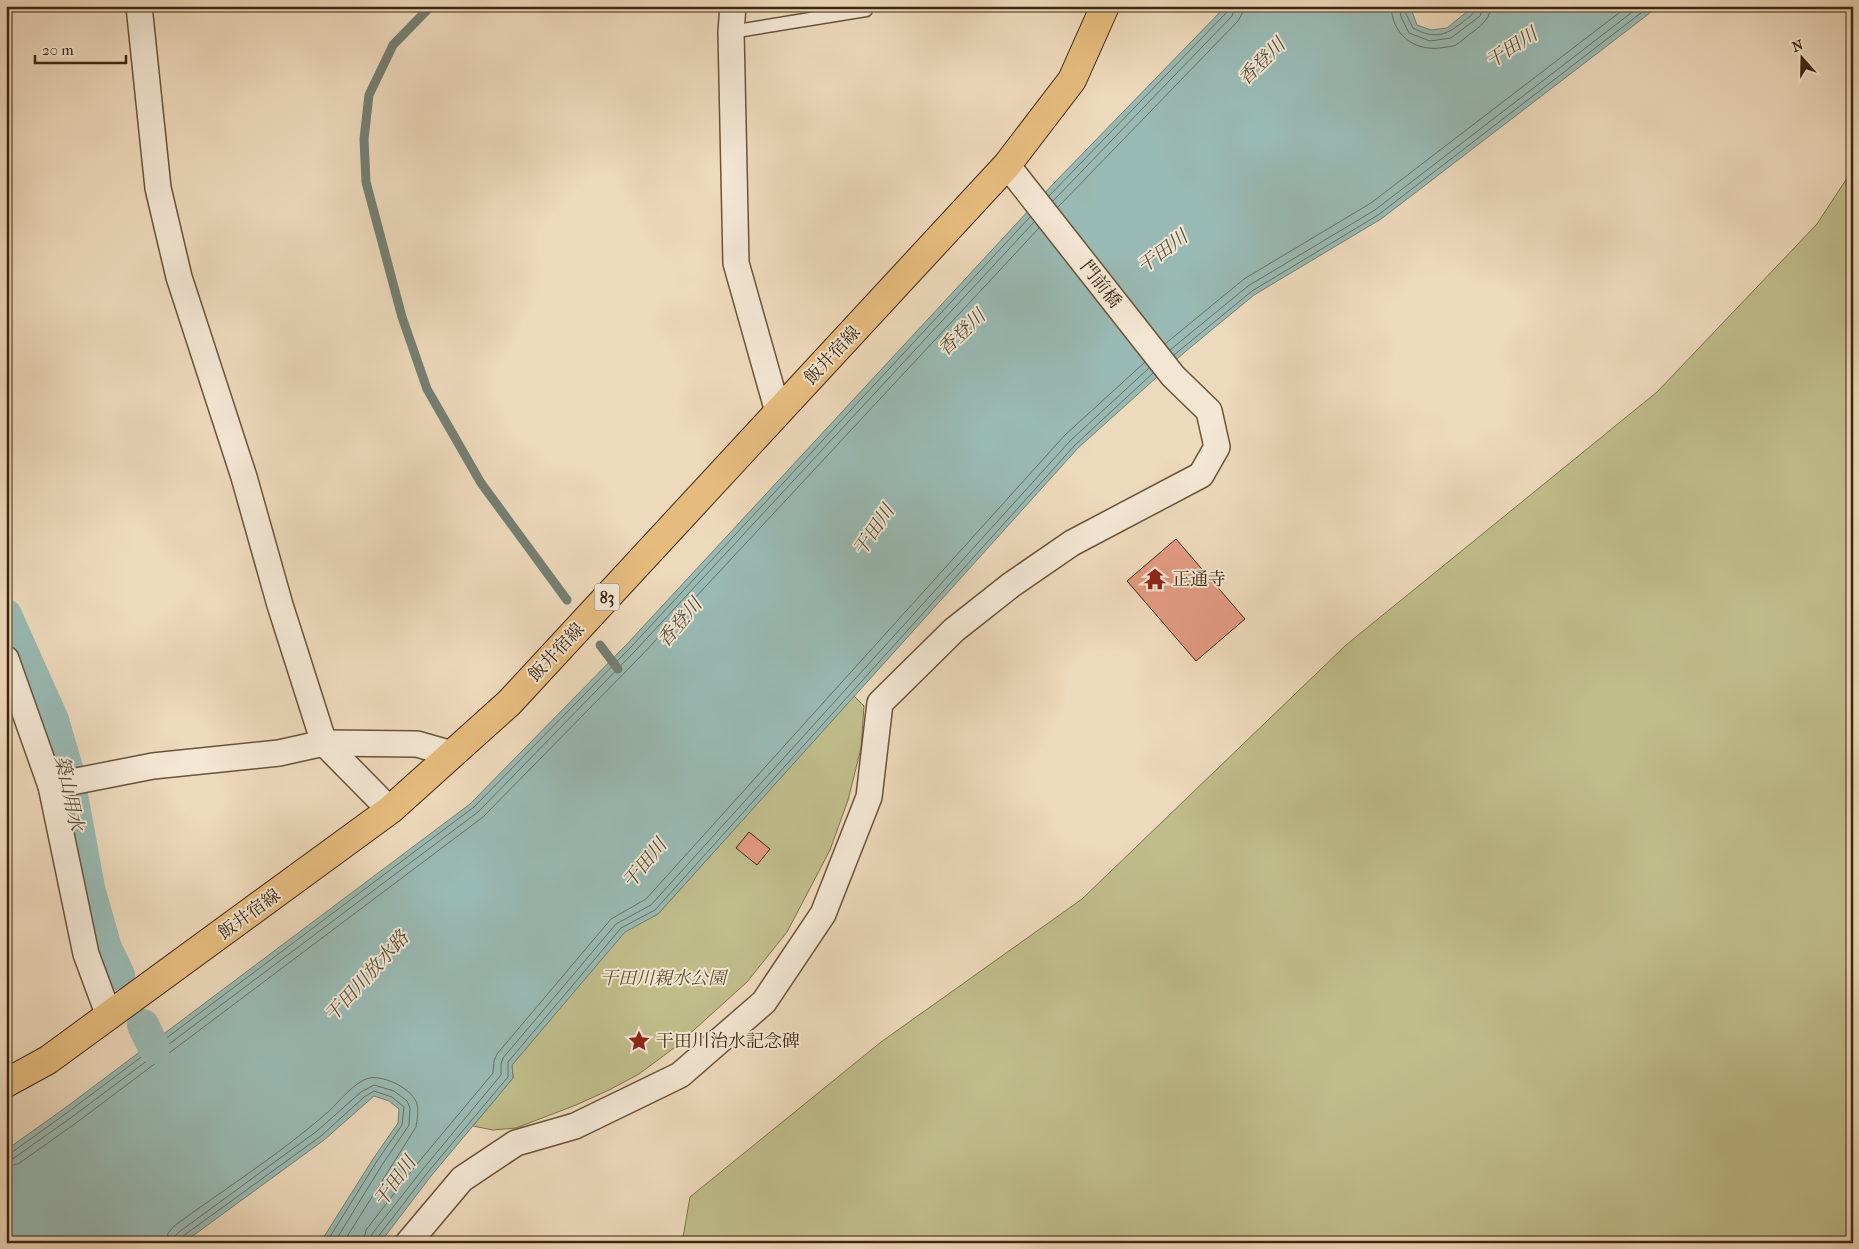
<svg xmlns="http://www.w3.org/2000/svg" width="1859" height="1249" viewBox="0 0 1859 1249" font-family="'IM FELL French Canon','Noto Serif JP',serif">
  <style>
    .green { fill: #c0bd8b; stroke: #7f724c }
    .water { fill: #99bab4; stroke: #757f72 }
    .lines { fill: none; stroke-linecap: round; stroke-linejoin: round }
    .shore { stroke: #6c7061; stroke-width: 1 }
    .stream { stroke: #757f72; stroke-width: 9 }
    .canal { stroke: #99bab4; stroke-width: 32 }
    .building { fill: #e19a81; stroke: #3e260e }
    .lane-casing { stroke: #6a5339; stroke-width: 15 }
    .street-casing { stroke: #6a5339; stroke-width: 28 }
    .primary-casing { stroke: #3e260e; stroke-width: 30 }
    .lane { stroke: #f3e6d3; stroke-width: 12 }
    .street { stroke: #f3e6d3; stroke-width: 25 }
    .primary { stroke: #e6bc7e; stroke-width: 28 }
    .labels { text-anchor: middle; stroke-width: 4; stroke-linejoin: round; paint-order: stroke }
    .shield { fill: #f3e6d3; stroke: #746049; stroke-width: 1 }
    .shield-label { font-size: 16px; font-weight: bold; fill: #3e260e }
    .street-label { font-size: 18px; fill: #3e260e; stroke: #f3e6d3 }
    .poi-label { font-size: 18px; fill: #3e260e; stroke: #f3e6d3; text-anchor: start }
    .park-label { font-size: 18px; font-style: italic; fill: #5e4c2d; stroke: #f3e6d3 }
    .water-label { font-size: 19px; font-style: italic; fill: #554b38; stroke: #f3e6d3 }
  </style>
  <rect width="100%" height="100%" fill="#edd9bb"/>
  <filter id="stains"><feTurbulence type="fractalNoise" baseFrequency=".004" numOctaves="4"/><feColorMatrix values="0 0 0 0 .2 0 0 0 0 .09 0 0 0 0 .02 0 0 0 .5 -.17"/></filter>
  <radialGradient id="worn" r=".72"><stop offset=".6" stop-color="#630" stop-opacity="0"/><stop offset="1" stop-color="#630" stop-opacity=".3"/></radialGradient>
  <g class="green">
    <polygon points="1853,169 1853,1243 682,1243 690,1197 881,1042 1082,899 1346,645 1657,392 1817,224"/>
    <polygon points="854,696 864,706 861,748 848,800 830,850 787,932 747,982 674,1048 639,1074 609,1090 576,1105 516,1128 493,1130 473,1126 513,1078 512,1065 625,931 658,914"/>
  </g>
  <polygon class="water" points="1226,6 1410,6 1417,25 1431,30 1447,28 1474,6 1659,6 1381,219 1254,295 1186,351 1078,448 658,914 625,932 512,1065 513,1078 431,1176 380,1243 320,1243 373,1159 398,1123 399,1109 389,1101 374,1096 324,1140 183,1243 6,1243 6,1150 65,1108 470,804 627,644 1055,182"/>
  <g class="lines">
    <g class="shore">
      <path d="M1391,6C1392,34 1413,51 1440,48C1445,47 1451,47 1456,45C1462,41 1468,35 1474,31C1483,24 1490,18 1491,6"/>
      <polyline points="1399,6 1401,17 1409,33 1430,41 1451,38 1480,16 1483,6"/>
      <path d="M1405,6L1406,14L1413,28C1435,40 1447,35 1464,21C1470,16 1476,13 1477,6"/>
      <polyline points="1049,196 1227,12 1229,6"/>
      <polyline points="1053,201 1232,16 1235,6"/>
      <polyline points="1058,207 1238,21 1242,14 1243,6"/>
      <polyline points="1165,344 1244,279 1371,203 1628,6"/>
      <polyline points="1170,350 1248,286 1375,210 1640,6"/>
      <polyline points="1174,355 1252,291 1378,215 1650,6"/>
      <polyline points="6,1154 11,1153 68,1112 474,807 631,647 1030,217"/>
      <polyline points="6,1160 14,1158 72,1117 478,812 635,651 1034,222"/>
      <polyline points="6,1167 18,1164 76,1123 483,817 640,657 1039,228"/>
      <path d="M167,1243L168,1233L174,1226C226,1188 280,1154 328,1112C340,1101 354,1082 369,1078C384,1075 413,1089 417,1104C419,1111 417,1120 416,1127L343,1243"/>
      <polyline points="174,1243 175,1236 179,1232 317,1131 361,1092 374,1085 394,1091 407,1101 410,1108 409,1125 382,1165 334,1243"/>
      <polyline points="181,1243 183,1236 321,1136 364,1097 374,1091 392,1097 404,1107 402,1125 377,1161 326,1243"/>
      <polyline points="363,1243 366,1230 417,1164 493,1073 494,1061 497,1054 611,919 646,899 1065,435 1145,362"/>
      <polyline points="370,1243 372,1234 423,1169 501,1075 501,1064 503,1058 616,924 651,905 1070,441 1149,368"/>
      <polyline points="376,1243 377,1238 428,1172 508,1077 508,1062 621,928 655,910 1075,445 1153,373"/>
    </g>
    <g class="stream">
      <polyline points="431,6 393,45 369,95 364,139 366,182 402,317 427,389 481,483 567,600"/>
      <polyline points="600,645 618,669"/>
    </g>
    <g class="canal">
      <polyline points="6,615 53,720 67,768 89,888 106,948 119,975"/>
      <polyline points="143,1025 154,1048"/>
    </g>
  </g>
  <g class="building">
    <polygon points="1176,539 1245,619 1196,661 1127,581"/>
    <polygon points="749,832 770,849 757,865 736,848"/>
  </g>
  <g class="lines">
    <g class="lane-casing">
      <polyline id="lane" points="731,32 866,10"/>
    </g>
    <g class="street-casing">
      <g id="street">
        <polyline points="139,6 158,188 179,277 244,477 280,605 324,743 390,810"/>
        <polyline points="733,6 731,32 736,263 778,412"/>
        <polyline points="6,659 51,786 86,954 109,1016"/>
        <polyline points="51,786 153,766 279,753 324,743 417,744 452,754"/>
        <polyline points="408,1243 462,1179 516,1143 575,1126 680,1075 764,1002 823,914 869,797 880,703 954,630 1011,585 1072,543 1201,475 1217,447 1209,411 1173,376 1007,165"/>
      </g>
    </g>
    <g class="primary-casing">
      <polyline id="primary" points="6,1083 48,1060 390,810 509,703 1007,165 1072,80 1105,6"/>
    </g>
    <use href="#lane" class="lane"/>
    <use href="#street" class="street"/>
    <use href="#primary" class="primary"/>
  </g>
  <defs>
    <g id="temple-bare" transform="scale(1.725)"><path d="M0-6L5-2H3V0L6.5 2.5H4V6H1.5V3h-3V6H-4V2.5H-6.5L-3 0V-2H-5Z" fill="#8f2418" stroke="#f3e6d3" stroke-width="2.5" paint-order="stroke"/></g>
    <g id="sight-bare" transform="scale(1.725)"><path d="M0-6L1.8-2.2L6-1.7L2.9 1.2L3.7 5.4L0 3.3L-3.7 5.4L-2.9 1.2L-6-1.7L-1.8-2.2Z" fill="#8f2418" stroke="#f3e6d3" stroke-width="2.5" paint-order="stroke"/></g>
  </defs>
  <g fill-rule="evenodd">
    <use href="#temple-bare" x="1155" y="579"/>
    <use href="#sight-bare" x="639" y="1041"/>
  </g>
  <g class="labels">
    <rect class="shield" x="594.5" y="583.5" width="25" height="27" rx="4"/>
    <g class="shield-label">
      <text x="607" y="603">83</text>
    </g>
    <g class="street-label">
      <text transform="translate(1101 284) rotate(52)" y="6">門前橋</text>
      <text transform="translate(832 355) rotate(-47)" y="6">飯井宿線</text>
      <text transform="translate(556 652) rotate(-47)" y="6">飯井宿線</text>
      <text transform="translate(249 914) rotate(-36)" y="6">飯井宿線</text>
    </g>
    <g class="poi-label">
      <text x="1172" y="585">正通寺</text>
      <text x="656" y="1047">干田川治水記念碑</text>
    </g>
    <g class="park-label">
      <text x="663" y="984">干田川親水公園</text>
    </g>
    <g class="water-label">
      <text transform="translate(1511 47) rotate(-33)" y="7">干田川</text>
      <text transform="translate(1261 61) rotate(-45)" y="7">香登川</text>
      <text transform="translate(1162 251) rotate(-37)" y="7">干田川</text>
      <text transform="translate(961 332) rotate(-44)" y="7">香登川</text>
      <text transform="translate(873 530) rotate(-56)" y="7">干田川</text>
      <text transform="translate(679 622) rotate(-50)" y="7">香登川</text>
      <text transform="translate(70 793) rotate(78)" y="7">築山用水</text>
      <text transform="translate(644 863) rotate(-51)" y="7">干田川</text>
      <text transform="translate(366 976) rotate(-48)" y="7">干田川放水路</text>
      <text transform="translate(394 1181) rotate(-54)" y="7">干田川</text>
    </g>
  </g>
  <rect width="1859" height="1249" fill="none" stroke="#edd9bb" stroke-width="25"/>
  <rect x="8" y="8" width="1844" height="1234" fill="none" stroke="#3e260e" stroke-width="2.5"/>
  <rect x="12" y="12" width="1834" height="1224" fill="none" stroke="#3e260e"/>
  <g transform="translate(1802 58) rotate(340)" stroke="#f3e6d3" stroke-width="4" paint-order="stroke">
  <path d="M0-4L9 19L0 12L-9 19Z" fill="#3e260e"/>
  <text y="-8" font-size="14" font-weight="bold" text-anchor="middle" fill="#3e260e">N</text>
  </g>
  <path d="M35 55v8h91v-8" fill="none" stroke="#3e260e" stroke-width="2.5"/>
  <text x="42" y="55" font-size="15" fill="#3e260e" stroke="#f3e6d3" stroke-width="4" paint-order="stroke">20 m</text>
  <rect width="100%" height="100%" filter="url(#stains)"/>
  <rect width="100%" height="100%" fill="url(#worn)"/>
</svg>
